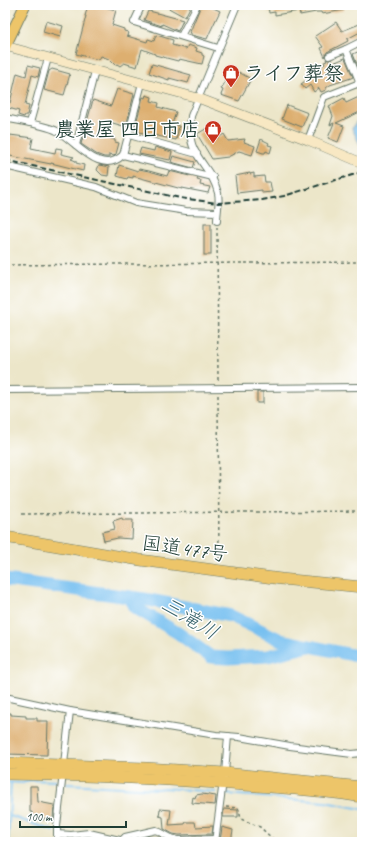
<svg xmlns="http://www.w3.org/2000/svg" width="367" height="847" viewBox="0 0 367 847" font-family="Caveat,'Klee One',sans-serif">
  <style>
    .water { fill: #77c0f0; stroke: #4b7e92 }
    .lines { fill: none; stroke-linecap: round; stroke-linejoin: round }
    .stream { stroke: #77c0f0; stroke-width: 2 }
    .river { stroke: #77c0f0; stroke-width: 13 }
    .building { fill: #ddaf70 }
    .street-casing { stroke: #677868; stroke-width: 8 }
    .secondary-casing { stroke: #677868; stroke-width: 10 }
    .primary-casing { stroke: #677868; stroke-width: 12 }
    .highway-casing { stroke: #677868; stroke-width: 12 }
    .path { stroke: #677868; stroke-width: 1.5; stroke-dasharray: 3 3; stroke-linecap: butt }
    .street { stroke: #fff; stroke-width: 6 }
    .secondary { stroke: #f8e8c3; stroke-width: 9 }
    .primary { stroke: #edc569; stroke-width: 10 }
    .highway { stroke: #edc569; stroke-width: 11 }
    .rail { stroke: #1f3d34; stroke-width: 2; stroke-dasharray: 6 3; stroke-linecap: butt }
    .labels { text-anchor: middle; stroke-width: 3; stroke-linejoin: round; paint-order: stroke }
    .poi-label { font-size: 20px; font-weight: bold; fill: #1f3d34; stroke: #fff; text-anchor: start }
    .street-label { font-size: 20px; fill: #1f3d34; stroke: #fff }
    .water-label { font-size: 21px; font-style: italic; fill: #39646c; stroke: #fff }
  </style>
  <rect width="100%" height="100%" fill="#fff"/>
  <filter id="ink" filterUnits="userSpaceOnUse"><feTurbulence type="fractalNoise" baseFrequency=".025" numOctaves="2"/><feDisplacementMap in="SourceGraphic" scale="8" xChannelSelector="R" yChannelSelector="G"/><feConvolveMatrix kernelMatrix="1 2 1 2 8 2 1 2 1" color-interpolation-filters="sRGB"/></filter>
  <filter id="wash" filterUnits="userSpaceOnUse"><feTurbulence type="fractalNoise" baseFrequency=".012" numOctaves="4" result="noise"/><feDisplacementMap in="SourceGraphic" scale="16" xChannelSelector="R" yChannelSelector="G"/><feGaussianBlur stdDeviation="0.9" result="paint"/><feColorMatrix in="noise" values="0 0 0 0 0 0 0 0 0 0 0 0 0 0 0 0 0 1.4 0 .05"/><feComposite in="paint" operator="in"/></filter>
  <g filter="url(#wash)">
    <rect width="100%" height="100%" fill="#ece6c9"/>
    <polygon class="water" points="362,119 362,147 361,147 352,128 354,127 356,122"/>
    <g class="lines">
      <g class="stream">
        <polyline points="5,782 23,783 29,780 56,781"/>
        <polyline points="67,784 157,789 164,788 215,792"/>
        <polyline points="225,794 325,802 362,809"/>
        <polyline points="10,816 54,831"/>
        <polyline points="8,842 11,782"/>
      </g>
      <g class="river">
        <polyline points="5,580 144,599 231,616 281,640 362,657"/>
        <polyline points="130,597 134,607 178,633 211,657 228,658 268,656 305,647"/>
      </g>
    </g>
    <g id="blocks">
      <g class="building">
        <polygon points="88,5 97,5 116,10 112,25 124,29 124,31 128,32 127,36 147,42 148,39 154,41 156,35 173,40 172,45 186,49 188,45 197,48 196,51 202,53 202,55 204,56 202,64 179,59 178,61 155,55 155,54 142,49 137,67 124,63 120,66 117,64 115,65 109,59 101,56 99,60 76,54 86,16 85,16"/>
        <polygon points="163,5 191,5 185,17"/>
        <polygon points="201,5 207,5 220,11 210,32 207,39 191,35 191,33 190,32"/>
        <polygon points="273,5 343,5 344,10 322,14 321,12 316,12 300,15 299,11 275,15 275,12 269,13 268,6"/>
        <polygon points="148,11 153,12 183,20 178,31 162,24 162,26 144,20"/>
        <polygon points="46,21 63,26 60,37 43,32"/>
        <polygon points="336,22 342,31 362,23 362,31 347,39 348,41 327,52 325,57 321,48 323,47 315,36"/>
        <polygon points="362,50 362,73 361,74 353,54"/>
        <polygon points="345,58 353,77 351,78 330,85 326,88 326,90 321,92 319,88 314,92 310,85 305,89 301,84 322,69 321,66 325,64 324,62 327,61 326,59 329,60 332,60 333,63"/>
        <polygon points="152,64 191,75 188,83 169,78 169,80 149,73"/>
        <polygon points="28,65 40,68 38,77 32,75 25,105 29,106 27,115 25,115 24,117 18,115 19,111 5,107 5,102 10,103 17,73 26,76"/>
        <polygon points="52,69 70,74 64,95 44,90 49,71"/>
        <polygon points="233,69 251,79 239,101 221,95 223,90 221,89"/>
        <polygon points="117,89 134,94 127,123 124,122 123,126 106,121 102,136 115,140 115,142 119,143 116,154 114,156 109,154 109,157 104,157 96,154 81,144 93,100 111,106"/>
        <polygon points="146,95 152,97 151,101 159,103 158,107 176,112 172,124 179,126 176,140 134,131 143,97 145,98"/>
        <polygon points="359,97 362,104 362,111 336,123 344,126 338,142 328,138 334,123 330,125 333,116 329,106 344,98 346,103"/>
        <polygon points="287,105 308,113 302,127 282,119"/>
        <polygon points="211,126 218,138 224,134 228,141 245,139 244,142 255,146 252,155 239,151 228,157 212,159 197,134"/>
        <polygon points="10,135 33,138 31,148 55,153 56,148 62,149 61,154 74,157 71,159 76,161 76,163 84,165 83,171 51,163 51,164 5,155 5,143 8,143"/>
        <polygon points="261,139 269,143 268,145 272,146 270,153 266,151 265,153 263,153 257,151"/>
        <polygon points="155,147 172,152 170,160 139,154 141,148 154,151"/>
        <polygon points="173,156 195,162 193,168 171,162"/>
        <polygon points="99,165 109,167 108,176 102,175 97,170"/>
        <polygon points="119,165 138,171 139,169 149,171 167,176 169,171 198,178 197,180 201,181 200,185 210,187 208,193 182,188 182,189 133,176 133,178 128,177 127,179 117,176"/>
        <polygon points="250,173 250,174 254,173 254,177 264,176 265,182 270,182 272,192 262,193 262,190 237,193 235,176"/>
        <rect x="204" y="224" width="7" height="31"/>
        <rect x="257" y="392" width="6" height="11"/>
        <polygon points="122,518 123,520 133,520 132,539 118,538 104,541 102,532 115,529 113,521"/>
        <polygon points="5,713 11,713 11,715 26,716 26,718 37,718 37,721 48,721 47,755 5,754"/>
        <polygon points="30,786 37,786 38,802 54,805 53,819 44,818 44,820 32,818 32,812 30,812"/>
        <polygon points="202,794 216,796 215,805 192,803 193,797 195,798 196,795"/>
        <polygon points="160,809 171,810 169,825 185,824 186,822 195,822 196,827 213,826 212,834 179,835 173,834 164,829 163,817 159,816"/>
        <polygon points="224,809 238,810 238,817 223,817"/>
        <polygon points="222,827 233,830 231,842 220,842"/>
        <polygon points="147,837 159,837 166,840 166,842 137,842 138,839"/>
      </g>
    </g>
  </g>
  <g filter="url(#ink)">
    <use href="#blocks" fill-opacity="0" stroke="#677868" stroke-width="1"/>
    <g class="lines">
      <g class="street-casing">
        <g id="street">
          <polyline points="142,5 134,22 218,48"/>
          <polyline points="181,36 197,5"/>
          <polyline points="329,56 346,49"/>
          <polyline points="360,83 346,49 362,41"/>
          <path d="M5,118C18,121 46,125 57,131C76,141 100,177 123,155L142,83"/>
          <polyline points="30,123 48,58"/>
          <polyline points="129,135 197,154"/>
          <polyline points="308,140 324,97 362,82"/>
          <polyline points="76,145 95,71"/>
          <polyline points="123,155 213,177"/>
          <polyline points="5,166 96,187 136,203 186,211 217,212"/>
          <path d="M217,221C217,212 220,201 218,193C213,173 202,166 194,149C189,139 190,127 191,116L237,5"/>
          <polyline points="5,390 362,387"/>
          <polyline points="5,697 70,711 216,735 239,737 290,746 352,754 362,753"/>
          <polyline points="57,834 71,835 89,833 124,841"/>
          <polyline points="122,840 125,837 156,830 171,838 178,840 215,839"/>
          <polyline points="57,842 57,826 70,711"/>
          <polyline points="215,842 223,781 225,773 228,736"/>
        </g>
      </g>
      <g class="secondary-casing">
        <polyline id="secondary" points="5,46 198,98 308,140 362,163"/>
      </g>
      <g class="primary-casing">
        <polyline id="primary" points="5,47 25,5"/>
      </g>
      <g class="highway-casing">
        <g id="highway">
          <polyline points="5,537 140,560 281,579 362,587"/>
          <polyline points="5,763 146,768 225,773 362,787"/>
          <path d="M5,774C85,775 165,779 244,785C283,788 323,790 362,797"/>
        </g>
      </g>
      <g class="path">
        <polyline points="217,227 218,381"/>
        <polyline points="5,265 362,262"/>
        <polyline points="218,395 219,561"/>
        <polyline points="22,514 362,511"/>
        <polyline points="226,807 238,808 239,810 241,819 260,827 276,842"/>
      </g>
      <use href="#street" class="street"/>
      <use href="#secondary" class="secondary"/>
      <use href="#primary" class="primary"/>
      <use href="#highway" class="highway"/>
      <polyline class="rail" points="5,160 180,198 218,203 262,200 284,196 362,172"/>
    </g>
  </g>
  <defs>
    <g id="shop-pin" transform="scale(0.9)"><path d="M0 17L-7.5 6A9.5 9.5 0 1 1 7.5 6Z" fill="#c8321e" stroke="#fff"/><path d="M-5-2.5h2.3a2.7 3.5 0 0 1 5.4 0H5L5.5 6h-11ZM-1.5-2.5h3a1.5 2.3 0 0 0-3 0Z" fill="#fff"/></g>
  </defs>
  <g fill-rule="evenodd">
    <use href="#shop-pin" x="231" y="73"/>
    <use href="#shop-pin" x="213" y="129"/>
  </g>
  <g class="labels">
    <g class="poi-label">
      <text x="244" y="80">ライフ葬祭</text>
      <text x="200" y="136" text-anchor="end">農業屋 四日市店</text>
    </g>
    <g class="street-label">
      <text transform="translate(185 548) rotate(8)" y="7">国道477号</text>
    </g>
    <g class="water-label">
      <text transform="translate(190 618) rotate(31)" y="7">三滝川</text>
    </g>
  </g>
  <rect width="367" height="847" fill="none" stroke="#fff" stroke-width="20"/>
  <path d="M20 821v6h106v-6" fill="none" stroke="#1f3d34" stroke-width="2"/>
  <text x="26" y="821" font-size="12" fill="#1f3d34" stroke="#ffffff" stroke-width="3" paint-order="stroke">100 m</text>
</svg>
